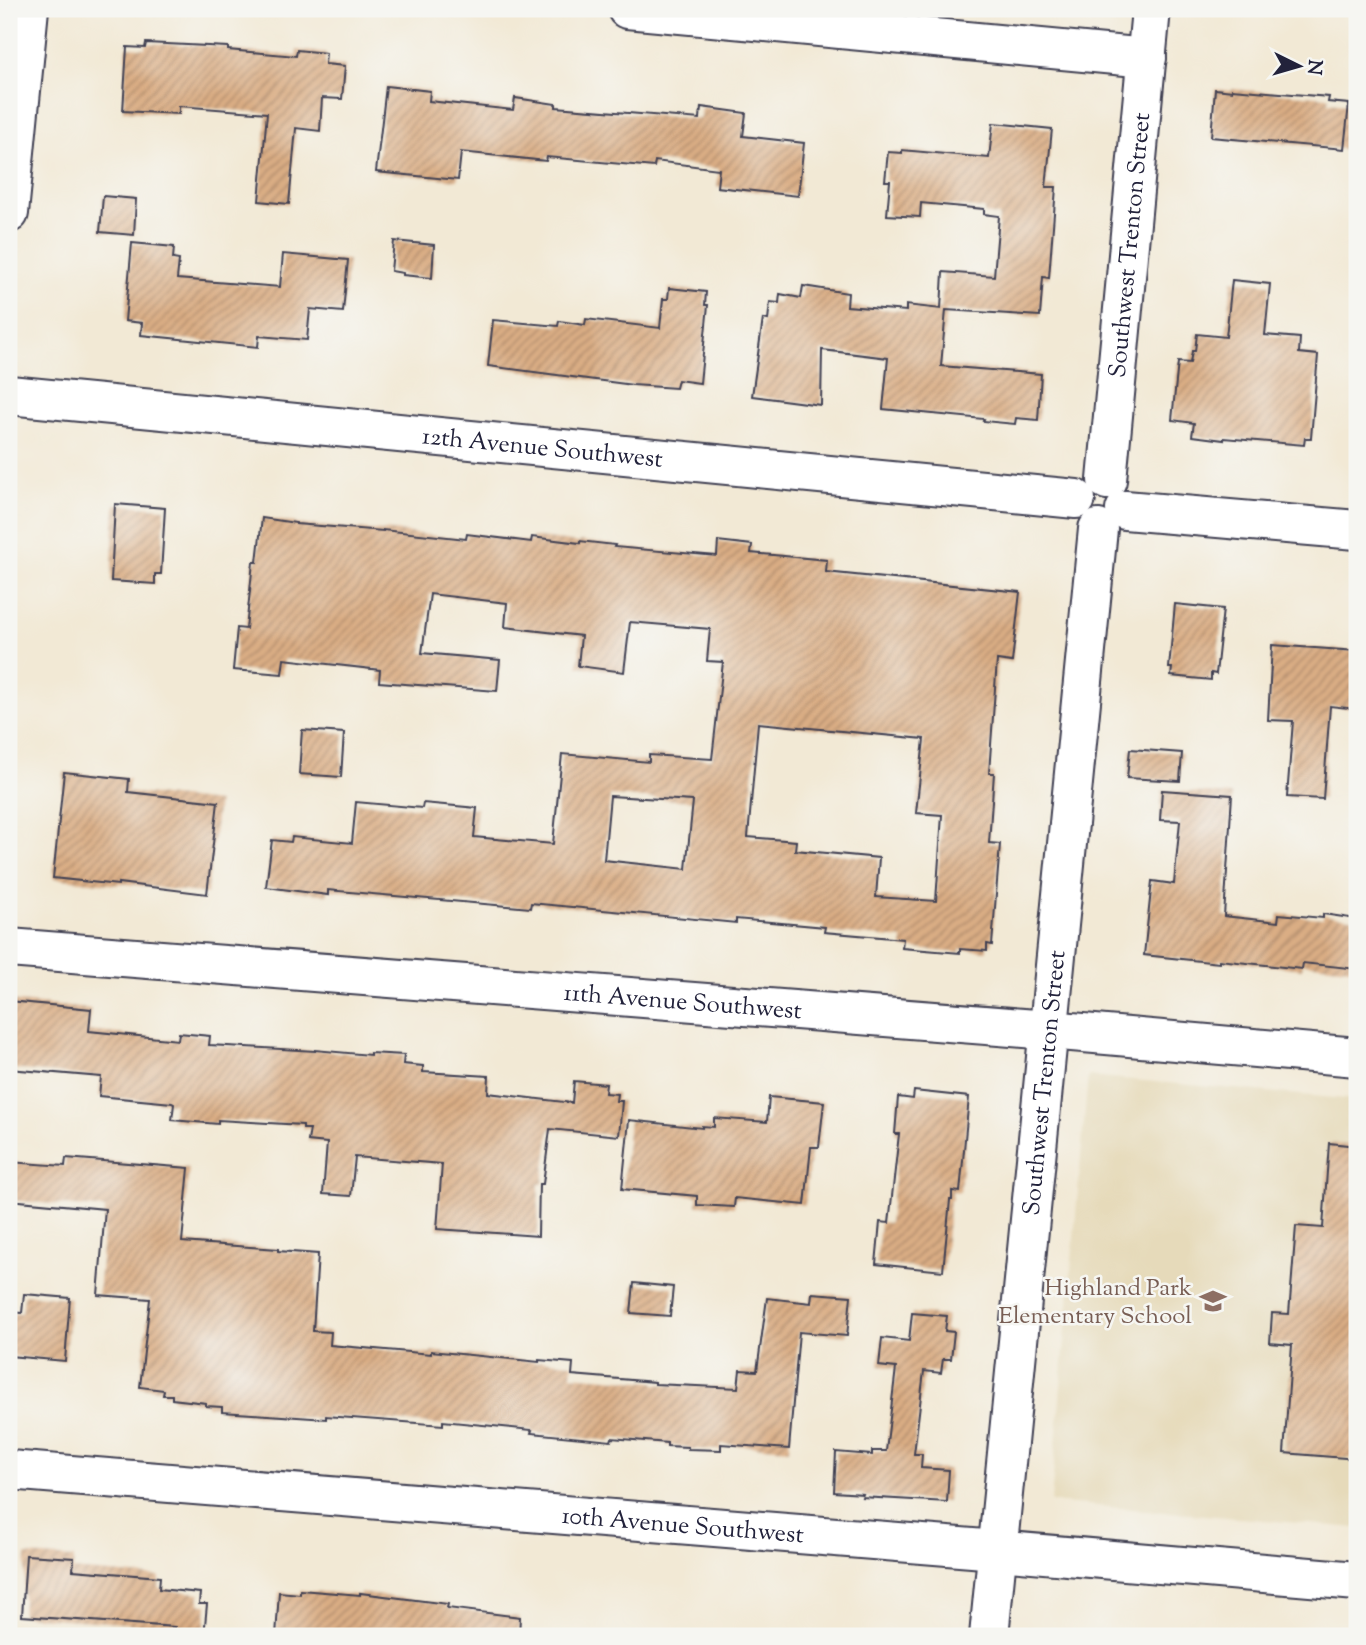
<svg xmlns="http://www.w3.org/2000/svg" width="1366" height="1645" viewBox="0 0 1366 1645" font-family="'Sorts Mill Goudy',serif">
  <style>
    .built { fill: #e6daba }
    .building { fill: url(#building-hatch); fill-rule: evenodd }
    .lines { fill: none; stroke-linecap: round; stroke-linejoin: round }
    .minor-casing { stroke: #414052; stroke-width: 42 }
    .minor { stroke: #fff; stroke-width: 38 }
    .labels { text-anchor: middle; stroke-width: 5; stroke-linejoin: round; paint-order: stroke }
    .street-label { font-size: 24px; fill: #22223b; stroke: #f6f6f2 }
    .education-label { font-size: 24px; fill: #785e54; stroke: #f6f6f2; text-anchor: end }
  </style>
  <defs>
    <pattern id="building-hatch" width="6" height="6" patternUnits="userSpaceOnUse" patternTransform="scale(1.75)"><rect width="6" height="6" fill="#daad84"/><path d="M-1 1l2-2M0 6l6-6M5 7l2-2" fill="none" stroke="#b08c6d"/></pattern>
  </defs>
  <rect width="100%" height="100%" fill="#f6f6f2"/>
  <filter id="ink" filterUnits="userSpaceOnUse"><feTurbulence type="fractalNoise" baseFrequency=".0143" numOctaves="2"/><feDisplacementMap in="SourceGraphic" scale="14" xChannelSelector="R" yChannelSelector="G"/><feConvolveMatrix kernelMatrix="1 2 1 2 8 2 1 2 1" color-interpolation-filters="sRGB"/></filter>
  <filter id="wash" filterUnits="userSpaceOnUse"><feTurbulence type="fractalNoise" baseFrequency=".00686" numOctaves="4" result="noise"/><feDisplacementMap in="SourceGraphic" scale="28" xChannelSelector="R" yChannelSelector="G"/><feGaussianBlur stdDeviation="1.57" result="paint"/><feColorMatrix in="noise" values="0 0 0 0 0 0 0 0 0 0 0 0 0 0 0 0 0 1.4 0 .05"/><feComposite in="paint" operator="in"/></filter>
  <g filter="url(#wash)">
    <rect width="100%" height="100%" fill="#f2e9d5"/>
    <polygon class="built" points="1088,1076 1357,1100 1357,1528 1051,1502"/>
    <g id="blocks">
      <g class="building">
        <polygon points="146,43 228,47 228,50 296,56 297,50 326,53 325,64 345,66 342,99 322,98 320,131 296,128 289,204 259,201 267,113 179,106 179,114 123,111 127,47 145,48"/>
        <polygon points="386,86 430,91 429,101 513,110 515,98 556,104 556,107 700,119 701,107 746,113 743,136 804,143 798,196 717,187 719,169 655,161 654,167 547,157 546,161 461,152 458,180 376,172"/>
        <polygon points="1215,89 1232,91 1232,89 1329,97 1328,102 1349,104 1344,149 1211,137"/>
        <polygon points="993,123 1052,129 1046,187 1056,187 1049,278 1043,277 1040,316 946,310 941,366 1041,374 1038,420 1016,418 1015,424 983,421 984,419 883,409 888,358 822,350 821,405 752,396 763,319 768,320 770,302 779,303 780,294 801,298 803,286 848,293 847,306 906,311 906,305 941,309 943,272 994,276 999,216 984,214 984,209 921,203 920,217 887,215 890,181 885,181 888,152 902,153 902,150 989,158"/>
        <polygon points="103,196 136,199 134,235 100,232"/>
        <polygon points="394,241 434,245 432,278 403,275 403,273 391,271"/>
        <polygon points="132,243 174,247 173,259 179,260 177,279 280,287 283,254 348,260 343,312 310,309 307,340 259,336 258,347 141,335 142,323 125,321"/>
        <polygon points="1232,280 1270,284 1265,335 1300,338 1299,353 1318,355 1311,438 1305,438 1304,445 1224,438 1224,440 1192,436 1194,423 1172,420 1178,362 1190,363 1192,351 1195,351 1197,334 1226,337"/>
        <polygon points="669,288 706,292 705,305 708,305 700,383 678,380 676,388 633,385 488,366 493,320 558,326 559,321 585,325 586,319 660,328 663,299 668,299"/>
        <polygon points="115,504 165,508 161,574 155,574 155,584 111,581"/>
        <path d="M262,518L296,523V524L383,531V530L466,539L467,534L531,542L532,537L580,543V541L615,545L614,547L717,556L718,541L752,545L751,553L827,560L826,572L1020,592L1012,662L997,660L989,773H994L989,843L1000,844L992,945L987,944V951L960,949V953L902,948L903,939L824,932L825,927L736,919V923L531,903L530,908L328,890V895L266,887L272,840L291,842L292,837L352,843L356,802L422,808L423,803L477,808L474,837L553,844L562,754L649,762V755L712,759L723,662L707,661L710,629L630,622L624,672L578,666L581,636L505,627L507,603L430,594L422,653L500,660L497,691L379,682L380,670L284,659L282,674L233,670L237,628L246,629L253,562H257ZM758,723L924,739L916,813L942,815L936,901L876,897L879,858L795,850L796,841L748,837ZM610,796L693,801L686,869L604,860Z"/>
        <polygon points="1175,604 1223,609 1216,674 1211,673 1211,680 1171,676 1172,668 1169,668"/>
        <polygon points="1272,645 1357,651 1357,709 1330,706 1323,799 1287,797 1293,721 1268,720"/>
        <polygon points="302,730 344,733 341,777 299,774"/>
        <polygon points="1130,749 1182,753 1180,781 1127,778"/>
        <polygon points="64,772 129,779 128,792 218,802 207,894 118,883 118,885 53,878"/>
        <polygon points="1162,790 1232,795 1224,916 1278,922 1279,914 1323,918 1323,914 1357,919 1357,969 1303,963 1302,969 1219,960 1219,963 1144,955 1152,881 1174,884 1180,821 1160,820"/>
        <polygon points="9,1001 91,1009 89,1031 178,1040 179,1033 210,1036 209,1045 315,1051 315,1050 370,1055 370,1053 404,1055 403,1064 423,1066 423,1072 489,1076 488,1093 572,1103 574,1081 606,1084 605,1093 617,1094 616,1101 622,1101 619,1136 550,1129 543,1184 539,1184 538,1236 437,1229 442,1164 355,1157 351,1196 323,1194 327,1143 308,1141 310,1129 303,1129 303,1125 218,1120 218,1124 172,1120 174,1104 172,1103 99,1096 101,1077 9,1069"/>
        <polygon points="914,1091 969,1097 960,1192 952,1191 952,1200 950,1200 943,1271 876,1264 880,1222 889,1223 899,1134 895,1134 898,1097 913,1099"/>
        <polygon points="769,1097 824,1102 819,1147 811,1147 805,1205 735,1198 734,1207 697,1205 697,1196 622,1189 629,1120 702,1128 702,1126 714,1127 714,1118 767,1122"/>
        <polygon points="1329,1143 1357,1146 1357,1459 1284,1453 1292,1345 1270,1343 1272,1313 1289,1314 1296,1226 1323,1228"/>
        <polygon points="66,1158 189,1168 182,1242 278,1249 278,1251 318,1254 313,1331 331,1332 330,1345 431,1354 431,1351 539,1362 539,1360 573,1363 572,1375 655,1382 655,1384 738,1388 740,1370 757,1371 767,1298 811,1303 812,1293 851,1296 847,1336 799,1332 789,1449 721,1444 721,1450 688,1449 688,1447 667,1446 667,1443 612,1438 611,1441 531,1433 532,1430 443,1421 443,1425 326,1416 326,1419 222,1412 222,1407 206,1406 206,1403 172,1399 172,1395 163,1395 164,1390 140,1387 150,1299 98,1295 105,1209 9,1200 9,1162 65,1166"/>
        <polygon points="634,1283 673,1287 670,1316 631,1313"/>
        <polygon points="24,1294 70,1298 65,1361 9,1356 9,1312 22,1313"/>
        <polygon points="912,1313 947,1316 945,1331 954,1332 951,1359 943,1359 941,1373 924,1371 914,1454 922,1454 921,1468 949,1470 947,1502 862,1497 863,1494 834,1492 836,1452 872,1455 872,1451 886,1451 896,1368 879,1366 882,1338 909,1341"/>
        <polygon points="26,1555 74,1558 73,1570 160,1577 159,1589 200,1593 199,1604 207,1604 204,1636 174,1636 175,1627 22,1616"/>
        <polygon points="300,1590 360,1595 360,1593 448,1604 447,1608 520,1617 519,1636 276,1636 279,1592 300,1594"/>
      </g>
    </g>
  </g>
  <g filter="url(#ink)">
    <use href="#blocks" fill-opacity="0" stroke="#414052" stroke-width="2"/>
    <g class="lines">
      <g class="minor-casing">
        <g id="minor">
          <polyline points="627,9 1147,58"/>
          <polyline points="9,213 29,9"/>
          <path id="s1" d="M9,395L1076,499"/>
          <path id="s2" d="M1107,480L1151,9"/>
          <polyline points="1125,510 1357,530"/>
          <path id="s3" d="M9,948L1049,1030L1357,1057"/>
          <path id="s4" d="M9,1470L997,1550L1357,1581"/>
          <path id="s5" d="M989,1636L1098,529"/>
        </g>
      </g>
      <use href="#minor" class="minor"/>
    </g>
  </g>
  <defs>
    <g id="school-bare" transform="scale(2.1)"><path d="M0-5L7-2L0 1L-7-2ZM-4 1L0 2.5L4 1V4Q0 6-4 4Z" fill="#8d6e63" stroke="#f6f6f2" stroke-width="2.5" paint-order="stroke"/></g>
  </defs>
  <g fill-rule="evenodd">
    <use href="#school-bare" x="1213" y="1301"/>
  </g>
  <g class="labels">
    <g class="street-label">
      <text dy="8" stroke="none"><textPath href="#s2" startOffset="236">Southwest Trenton Street</textPath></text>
      <text dy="8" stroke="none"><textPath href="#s1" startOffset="536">12th Avenue Southwest</textPath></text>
      <text dy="8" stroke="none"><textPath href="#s3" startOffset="676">11th Avenue Southwest</textPath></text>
      <text dy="8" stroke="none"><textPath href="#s5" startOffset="556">Southwest Trenton Street</textPath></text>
      <text dy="8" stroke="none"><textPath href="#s4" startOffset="676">10th Avenue Southwest</textPath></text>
    </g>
    <g class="education-label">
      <text x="1192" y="1295">Highland Park<tspan x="1192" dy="28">Elementary School</tspan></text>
    </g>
  </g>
  <rect width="1366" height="1645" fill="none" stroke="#f6f6f2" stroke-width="35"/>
  <g transform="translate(1299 66) rotate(95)" stroke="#f6f6f2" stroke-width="5" paint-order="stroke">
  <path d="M0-5L12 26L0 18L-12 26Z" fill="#22223b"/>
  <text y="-10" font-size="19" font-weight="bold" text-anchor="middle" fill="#22223b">N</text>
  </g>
</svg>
